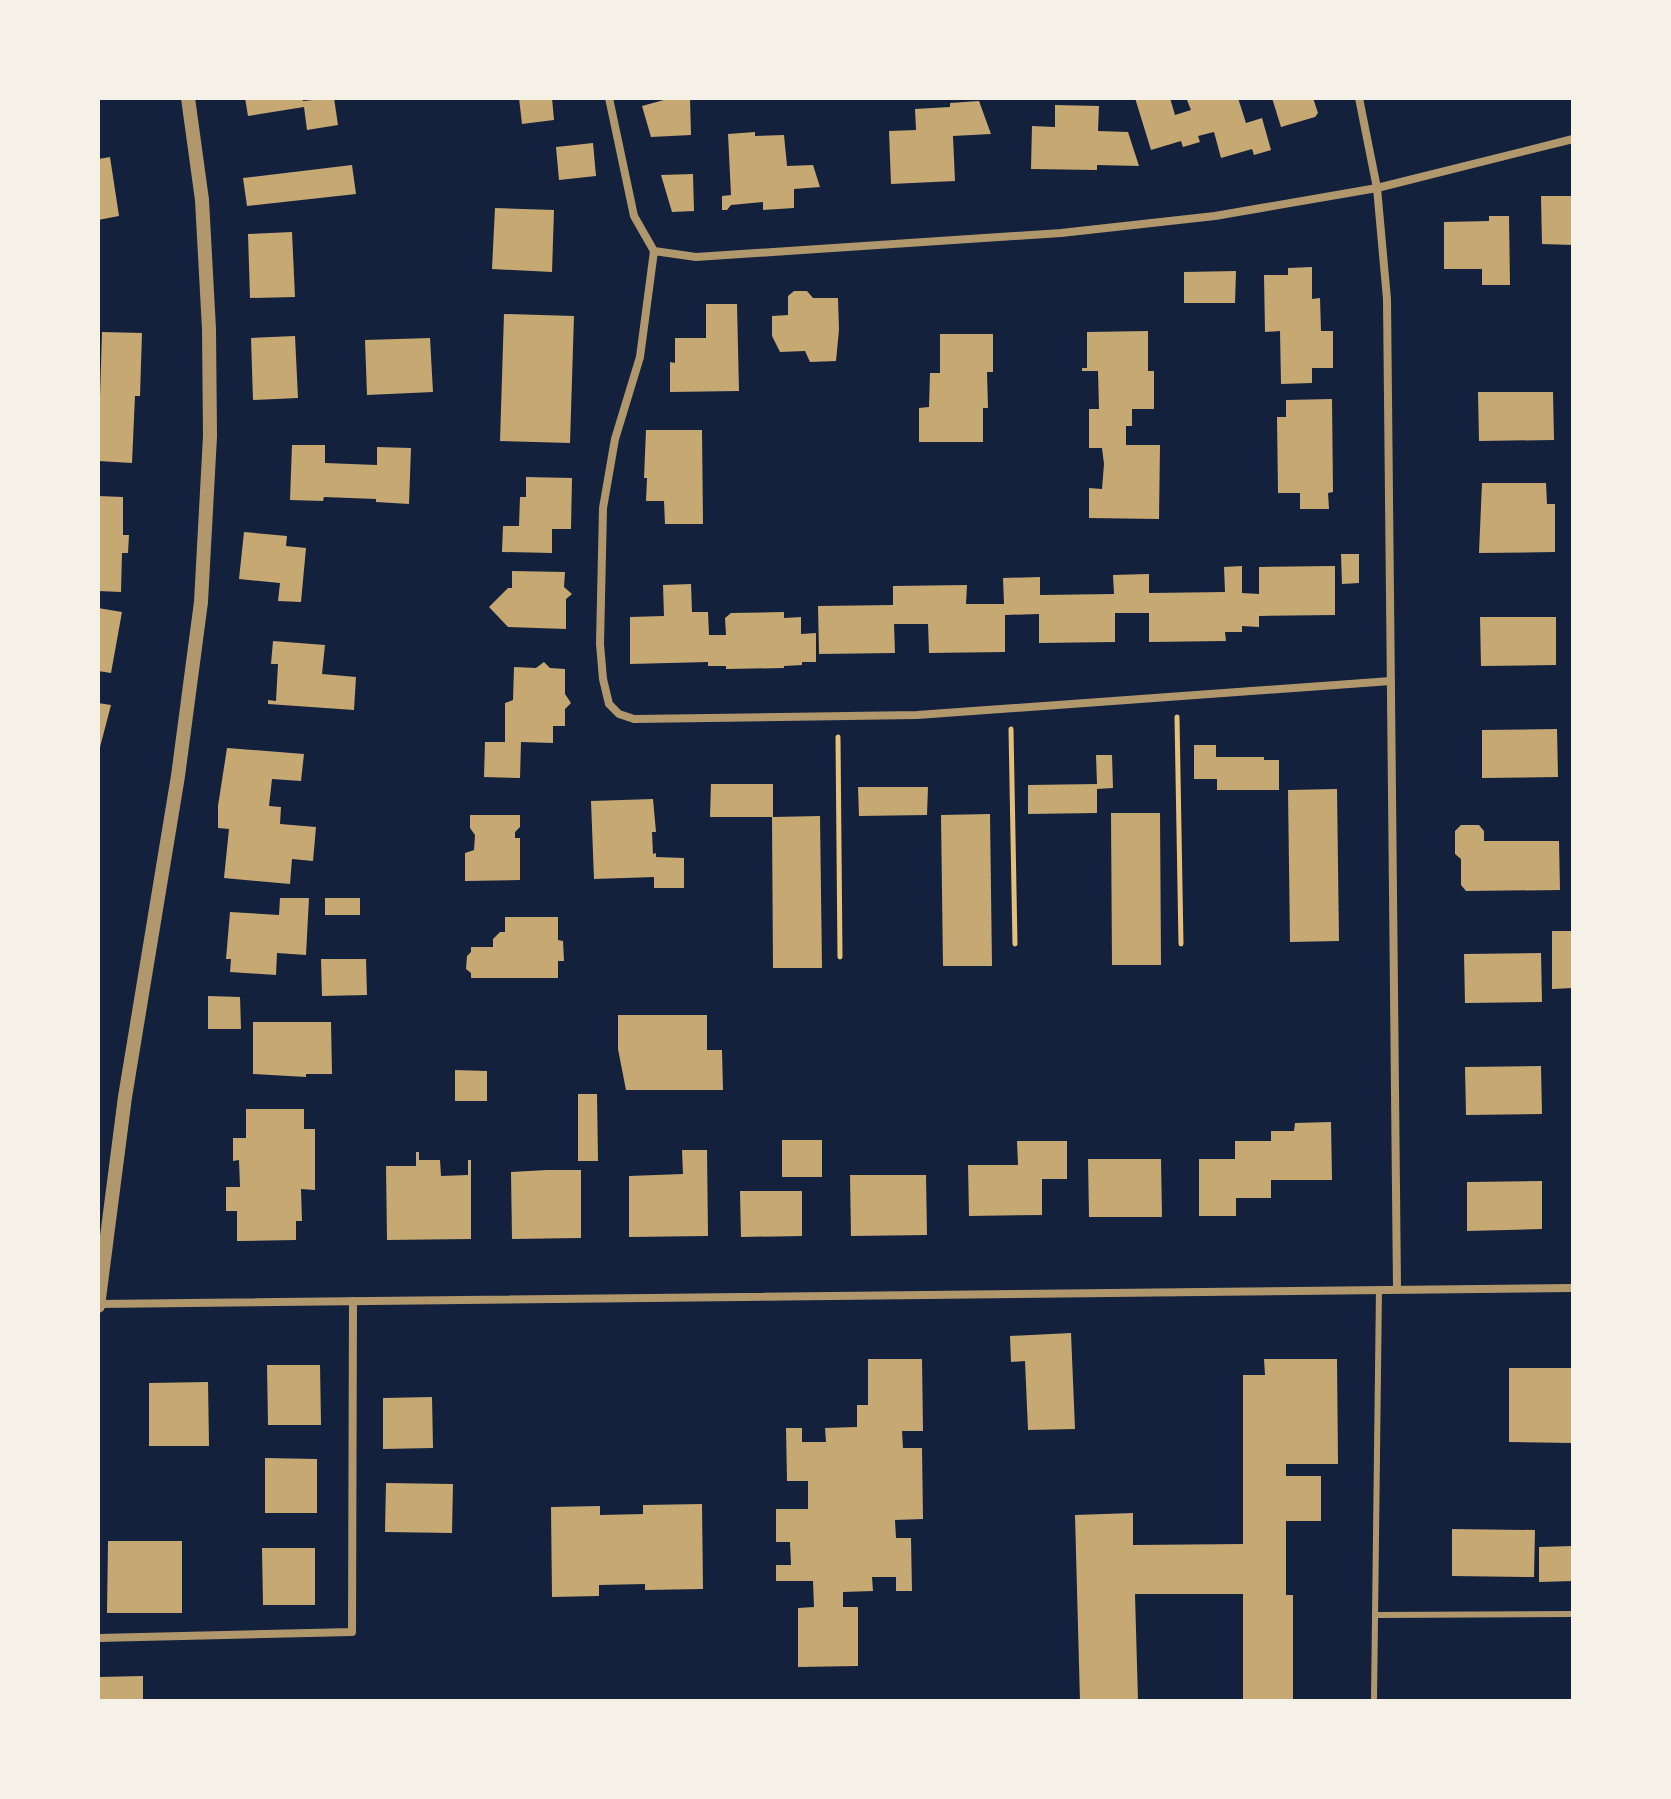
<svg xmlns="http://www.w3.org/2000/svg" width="1671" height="1799" viewBox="0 0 1671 1799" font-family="Roboto,sans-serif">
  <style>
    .building { fill: #c6a872 }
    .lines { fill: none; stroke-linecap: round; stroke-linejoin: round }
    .path { stroke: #e5c07b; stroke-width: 5 }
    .service { stroke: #b1986c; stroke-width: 6 }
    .minor { stroke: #b1986c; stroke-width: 8 }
    .tertiary { stroke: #b1986c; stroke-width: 14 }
  </style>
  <rect width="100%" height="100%" fill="#14213d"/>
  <g class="building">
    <polygon points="245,98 302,98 303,101 334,98 338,125 307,130 304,107 248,116"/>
    <polygon points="519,98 552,98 554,120 522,124"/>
    <polygon points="671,98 690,98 691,135 651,137 642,106"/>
    <polygon points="1135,98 1170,98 1175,115 1191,110 1187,100 1195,98 1238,98 1246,123 1262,118 1271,150 1254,155 1252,149 1221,158 1214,132 1198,136 1200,142 1183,147 1181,141 1151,150"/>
    <polygon points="1272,98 1313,98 1318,113 1315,117 1281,127"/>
    <polygon points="979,101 991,134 953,136 955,181 891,184 889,131 916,130 915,109 950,107 950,103"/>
    <polygon points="1055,105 1099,106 1098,131 1128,132 1139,166 1097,165 1097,170 1031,169 1032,126 1055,127"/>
    <polygon points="755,132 755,136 784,135 787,166 813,165 820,187 794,189 794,208 763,210 763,202 731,205 727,210 722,210 722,196 731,195 728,134"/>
    <polygon points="593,143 596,176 559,180 556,147"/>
    <polygon points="110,157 119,216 98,220 98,159"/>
    <polygon points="352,165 356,194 247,206 243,178"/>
    <polygon points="693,174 694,211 672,212 661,175"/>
    <polygon points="1541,196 1573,196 1573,245 1542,244"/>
    <polygon points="495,208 554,210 552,272 492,269"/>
    <polygon points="1489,216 1509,216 1510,285 1482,285 1482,269 1444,269 1444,222 1489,221"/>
    <polygon points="292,232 295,297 250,298 248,234"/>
    <polygon points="1312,267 1312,299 1320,298 1321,331 1333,331 1333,368 1312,368 1312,383 1281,384 1280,331 1265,332 1264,275 1288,275 1288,268"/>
    <polygon points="1236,271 1235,303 1184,303 1184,272"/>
    <polygon points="794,291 807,291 813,298 838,298 839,330 836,361 810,362 805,351 780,352 772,336 772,316 788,315 788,296"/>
    <polygon points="706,304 737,304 739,391 670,392 670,362 675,363 675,338 706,338"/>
    <polygon points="504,314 574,316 570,443 500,441"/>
    <polygon points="1148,331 1148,371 1154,371 1154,409 1132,409 1132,426 1126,426 1126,445 1160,445 1159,519 1089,518 1089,488 1102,489 1104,464 1102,448 1089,448 1089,409 1099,409 1098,371 1082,371 1082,368 1087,368 1087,332"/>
    <polygon points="102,332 142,333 140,396 135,396 132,463 98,461"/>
    <polygon points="940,334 993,334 993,372 987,372 988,408 983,408 983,442 919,442 919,408 929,407 930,373 940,373"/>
    <polygon points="295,336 298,398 253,400 251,338"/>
    <polygon points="430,338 433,392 367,395 365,340"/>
    <polygon points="1478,392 1553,392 1554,440 1479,441"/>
    <polygon points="1332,399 1333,492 1328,493 1329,509 1300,509 1300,493 1278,493 1277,417 1286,417 1286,400"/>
    <polygon points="646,430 702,430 703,524 665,524 664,501 646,501 647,478 644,478"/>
    <polygon points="292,445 325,445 325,463 377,465 377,447 411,448 409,504 376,502 376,499 324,497 323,501 290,500"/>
    <polygon points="526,477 572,478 571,529 552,529 552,553 502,552 503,526 519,526 520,497 526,497"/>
    <polygon points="1482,483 1546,483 1547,504 1555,504 1555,552 1479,553"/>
    <polygon points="98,496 123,497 123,535 129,535 128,553 122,553 121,592 98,591"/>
    <polygon points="244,532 287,536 286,546 306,548 301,602 278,601 280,583 239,579"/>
    <polygon points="1341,554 1359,554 1359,583 1342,584"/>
    <polygon points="1242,566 1242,593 1259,594 1259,567 1335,566 1335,615 1259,616 1259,627 1242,626 1242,632 1225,632 1226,641 1149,642 1149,613 1115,613 1115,642 1039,643 1039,614 1005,615 1005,652 929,653 928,624 894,624 895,653 819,654 818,606 893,605 893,586 967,585 966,604 1004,604 1003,578 1040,577 1040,595 1114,594 1113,575 1149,574 1149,593 1225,592 1224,567"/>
    <polygon points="512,571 565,572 564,587 572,594 566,599 566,629 508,627 489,607 508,588 512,588"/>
    <polygon points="691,584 692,612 708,612 709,635 726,635 725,618 731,613 784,612 784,618 801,617 801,634 816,633 816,662 802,662 802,665 784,666 784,668 726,669 726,666 708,666 708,662 630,664 630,617 664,616 663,585"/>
    <polygon points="98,608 122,612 111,673 98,671"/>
    <polygon points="1480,617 1556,617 1556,665 1481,666"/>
    <polygon points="273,641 325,645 322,674 356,677 354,710 268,704 268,700 276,701 278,664 271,664"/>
    <polygon points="544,662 550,668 565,669 565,694 571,703 565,709 565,726 553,726 553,743 521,742 520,778 484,777 485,742 505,742 505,703 513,700 514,667 536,668"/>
    <polygon points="98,703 111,705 99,751 98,750"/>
    <polygon points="1557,729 1558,777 1482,778 1482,730"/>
    <polygon points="1194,745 1216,745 1216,757 1264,757 1264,760 1279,760 1279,790 1217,790 1217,779 1194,779"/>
    <polygon points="227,748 304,754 301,781 272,779 269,806 281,807 280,824 316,827 313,861 292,859 290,884 224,878 229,829 218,828 218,806"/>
    <polygon points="1096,755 1112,755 1113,788 1097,789 1097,813 1028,814 1028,785 1097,784"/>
    <polygon points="711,784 773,784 773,817 820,816 822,968 773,968 772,817 710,817"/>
    <polygon points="858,787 928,787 927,815 859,816"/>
    <polygon points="1337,789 1339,941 1290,942 1288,790"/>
    <polygon points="653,799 656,832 652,832 653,854 656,853 656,857 684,858 684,888 654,888 654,877 594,879 591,801"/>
    <polygon points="1111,813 1160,813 1161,965 1112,965"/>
    <polygon points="990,814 992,966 943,966 941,815"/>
    <polygon points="470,815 520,815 520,827 515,832 515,838 520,838 520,880 465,881 465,853 474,850 475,835 470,828"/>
    <polygon points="1461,825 1479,825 1484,831 1484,841 1559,841 1560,890 1466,891 1461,885 1461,859 1455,854 1455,831"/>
    <polygon points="280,898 309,898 306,955 277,953 276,975 230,972 231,959 226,959 230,912 279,915"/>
    <rect x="325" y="898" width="35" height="17"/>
    <polygon points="505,917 558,917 558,940 563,941 564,961 558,961 558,978 471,978 471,973 466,969 467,956 471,952 471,947 493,947 493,939 500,932 505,932"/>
    <polygon points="1552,931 1573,931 1573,988 1552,989"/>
    <polygon points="1541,953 1542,1002 1465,1003 1464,954"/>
    <polygon points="321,959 366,959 367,995 322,996"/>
    <polygon points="208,996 240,997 241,1029 208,1029"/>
    <polygon points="618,1015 707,1015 707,1050 722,1050 723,1090 626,1090 618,1049"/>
    <polygon points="253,1022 331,1022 332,1074 306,1074 306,1077 253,1074"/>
    <polygon points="1541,1066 1542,1114 1466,1115 1465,1067"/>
    <polygon points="455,1070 487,1071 487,1101 455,1101"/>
    <polygon points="578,1094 597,1094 598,1161 578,1161"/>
    <polygon points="246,1109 304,1109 304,1129 315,1129 315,1190 301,1189 302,1221 296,1221 296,1240 237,1241 237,1211 226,1211 226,1187 240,1187 239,1160 233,1161 233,1138 246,1138"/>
    <polygon points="1331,1122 1332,1180 1271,1180 1271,1198 1236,1198 1236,1216 1199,1216 1199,1159 1235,1159 1235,1141 1271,1141 1271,1131 1294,1131 1295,1123"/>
    <rect x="782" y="1140" width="40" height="37"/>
    <polygon points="1017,1141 1067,1141 1067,1179 1042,1179 1042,1215 969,1216 968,1165 1018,1165"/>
    <polygon points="682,1150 707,1150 708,1236 629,1237 629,1176 683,1174"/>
    <polygon points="416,1152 419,1152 419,1160 440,1160 441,1176 468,1175 468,1160 471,1160 471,1239 387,1240 386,1166 416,1166"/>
    <polygon points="1088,1159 1161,1159 1162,1217 1089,1217"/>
    <polygon points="547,1170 581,1170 581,1238 512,1239 511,1172"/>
    <polygon points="850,1175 926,1175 927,1235 851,1236"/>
    <polygon points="1542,1181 1542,1229 1467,1231 1467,1182"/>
    <polygon points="740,1191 802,1191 802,1236 741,1237"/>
    <polygon points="1071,1333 1075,1429 1028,1430 1025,1361 1011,1362 1010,1336"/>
    <polygon points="868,1359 922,1359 923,1431 902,1431 903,1448 922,1448 923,1519 895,1520 896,1538 911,1538 912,1591 896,1591 896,1577 872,1577 873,1591 843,1592 843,1607 858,1607 858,1666 798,1667 798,1608 814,1607 813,1581 776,1581 776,1565 791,1565 790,1542 776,1542 776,1509 808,1509 808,1481 787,1481 786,1428 802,1428 802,1442 826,1442 825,1428 857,1427 857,1405 868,1405"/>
    <polygon points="1264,1359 1337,1359 1338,1464 1286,1464 1286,1476 1321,1476 1321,1521 1286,1521 1286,1595 1293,1595 1293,1701 1243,1701 1243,1594 1135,1594 1138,1701 1080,1701 1075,1515 1133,1513 1133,1545 1243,1544 1243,1375 1265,1375"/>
    <polygon points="267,1365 320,1365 321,1425 268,1425"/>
    <polygon points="1509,1368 1573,1368 1573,1443 1509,1442"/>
    <polygon points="208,1382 209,1446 149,1446 149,1383"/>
    <polygon points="432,1397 433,1448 383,1449 383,1398"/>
    <polygon points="265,1458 317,1459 317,1513 265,1513"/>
    <polygon points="386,1483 453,1484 452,1533 385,1532"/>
    <polygon points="702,1504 703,1589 645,1590 645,1584 599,1585 599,1596 552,1597 551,1507 600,1506 600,1515 643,1514 643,1505"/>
    <polygon points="1452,1529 1535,1530 1534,1577 1452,1576"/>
    <polygon points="108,1541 182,1541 182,1613 107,1613"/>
    <polygon points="1573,1546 1573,1581 1539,1582 1539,1547"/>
    <polygon points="262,1548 315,1548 315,1605 263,1605"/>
    <polygon points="143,1676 143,1701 98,1701 98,1677"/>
  </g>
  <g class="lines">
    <g class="path">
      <polyline points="1177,717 1181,944"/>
      <polyline points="1011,729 1015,944"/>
      <polyline points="838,737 840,957"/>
    </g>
    <g class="service">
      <polyline points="1375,1615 1573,1614"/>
      <polyline points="1374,1701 1379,1289"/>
    </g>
    <g class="minor">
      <polyline points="609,98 634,216 654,251 696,257 1061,233 1215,216 1377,188 1573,139"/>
      <polyline points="1359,98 1377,188 1387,299 1397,1288"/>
      <polyline points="654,251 640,357 615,439 603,508 600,644 603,679 609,704 619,714 634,719 917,715 1391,681"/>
      <polyline points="98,1304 1573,1288"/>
      <polyline points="98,1638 352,1632 353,1301"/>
    </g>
    <polyline class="tertiary" points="98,1306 125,1097 178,776 201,602 210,436 209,329 202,200 188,98"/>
  </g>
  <rect width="1671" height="1799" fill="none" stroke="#f6f1e7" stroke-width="200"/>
</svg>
